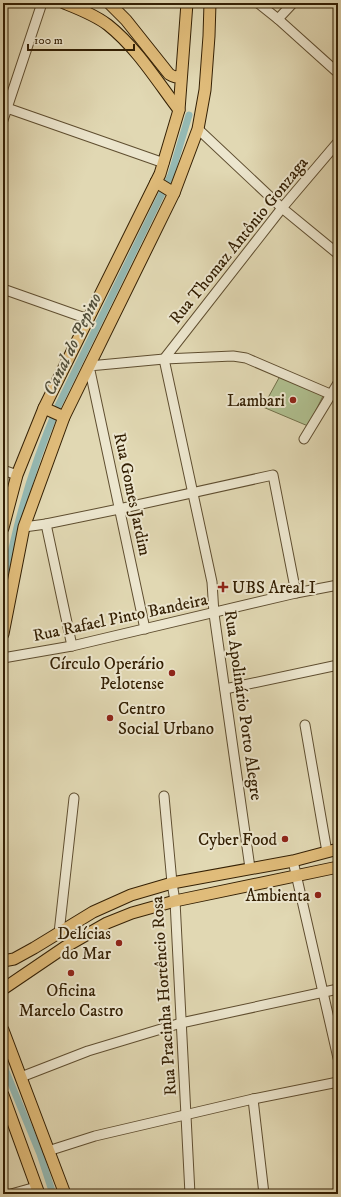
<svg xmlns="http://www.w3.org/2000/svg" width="341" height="1197" viewBox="0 0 341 1197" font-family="'IM FELL DW Pica',serif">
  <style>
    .pitch { fill: #afbf8f; stroke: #72704a }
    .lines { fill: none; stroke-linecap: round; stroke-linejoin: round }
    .canal { stroke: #95b9b3; stroke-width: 7 }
    .minor-casing { stroke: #5f4e30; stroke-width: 11 }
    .major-casing { stroke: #342004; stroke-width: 13 }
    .minor { stroke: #ece6ce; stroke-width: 9 }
    .major { stroke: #e0bc7a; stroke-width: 11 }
    .poi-dot { fill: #8f2418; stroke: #ece6ce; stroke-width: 1.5 }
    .labels { text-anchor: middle; stroke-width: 4; stroke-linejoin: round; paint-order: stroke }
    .street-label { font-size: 17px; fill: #342004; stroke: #ece6ce }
    .poi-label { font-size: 17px; fill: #342004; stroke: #ece6ce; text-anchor: end }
    .water-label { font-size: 18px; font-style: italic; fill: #514e39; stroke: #ece6ce }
  </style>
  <rect width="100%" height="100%" fill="#e1d8b3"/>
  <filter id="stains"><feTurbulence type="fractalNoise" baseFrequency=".005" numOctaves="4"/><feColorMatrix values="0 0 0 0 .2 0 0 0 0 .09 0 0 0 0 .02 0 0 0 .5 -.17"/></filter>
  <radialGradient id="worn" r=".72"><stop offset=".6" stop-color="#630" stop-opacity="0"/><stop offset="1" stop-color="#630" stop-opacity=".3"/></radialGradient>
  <polygon class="pitch" points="280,376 324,394 308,426 263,407"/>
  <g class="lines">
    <g class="canal">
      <path d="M3,594C14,530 32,466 58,406L171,175L189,115"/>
      <polyline points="3,1064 40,1154 53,1194"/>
    </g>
    <g class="minor-casing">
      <g id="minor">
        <polyline points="258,3 278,19 338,73"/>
        <polyline points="278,19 293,3"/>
        <polyline points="7,108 164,163"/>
        <polyline points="3,120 42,3"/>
        <polyline points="198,129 282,208 338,254"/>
        <polyline points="3,289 88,319"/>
        <polyline points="304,439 338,383"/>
        <polyline points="3,470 17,475"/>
        <polyline points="46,524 72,646"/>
        <polyline points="24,527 46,524 119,509 273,475 296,593"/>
        <polyline points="145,629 89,366 164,359 233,356 246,358 330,394"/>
        <polyline points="3,658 72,646 296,593 338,585"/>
        <polyline points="225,689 338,665"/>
        <polyline points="305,725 327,852"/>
        <polyline points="164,796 172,883 175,901 190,1194"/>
        <polyline points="293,861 338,1058"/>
        <polyline points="250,868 214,614 212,582 164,359 282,208 338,142"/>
        <polyline points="59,933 74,798"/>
        <polyline points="21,1077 88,1051 181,1023 338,989"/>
        <polyline points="253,1099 264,1194"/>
        <polyline points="48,1151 95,1136 253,1099 338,1082"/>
        <polyline points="11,1194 36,1187"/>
      </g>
    </g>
    <g class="major-casing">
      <g id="major">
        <path d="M64,3C79,9 95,15 108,25C137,48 157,81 179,110"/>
        <path d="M109,3L126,20L169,74C174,77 176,78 181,75"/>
        <polyline points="156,182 174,193"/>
        <polyline points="44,408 64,417"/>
        <polyline points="3,528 17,475 44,408 160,174 179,110 187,3"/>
        <polyline points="3,634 24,527 64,417 174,193 198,129 205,90 209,36 210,3"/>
        <polyline points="3,961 14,959 34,948 93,912 131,895 172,883 293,861 338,849"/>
        <polyline points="3,989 65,947 107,923 132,913 175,901 338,867"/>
        <polyline points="3,1030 65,1194"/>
        <polyline points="3,1095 39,1194"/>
      </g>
    </g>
    <use href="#minor" class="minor"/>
    <use href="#major" class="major"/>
  </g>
  <g class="poi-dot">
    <circle cx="293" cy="400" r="4"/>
    <path d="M221 581h4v4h4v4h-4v4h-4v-4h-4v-4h4z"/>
    <circle cx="172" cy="673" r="4"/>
    <circle cx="110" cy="718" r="4"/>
    <circle cx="285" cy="839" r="4"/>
    <circle cx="318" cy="895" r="4"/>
    <circle cx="119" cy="943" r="4"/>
    <circle cx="71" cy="973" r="4"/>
  </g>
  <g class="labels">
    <g class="street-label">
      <text transform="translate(238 240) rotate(-51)" y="6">Rua Thomaz Antônio Gonzaga</text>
      <text transform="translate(133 494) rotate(78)" y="6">Rua Gomes Jardim</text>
      <text transform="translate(120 617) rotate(-12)" y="6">Rua Rafael Pinto Bandeira</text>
      <text transform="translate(244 705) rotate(82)" y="6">Rua Apolinário Porto Alegre</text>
      <text transform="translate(163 996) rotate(-94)" y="6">Rua Pracinha Hortêncio Rosa</text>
    </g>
    <g class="poi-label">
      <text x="285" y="406">Lambari</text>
      <text x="232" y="593" text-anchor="start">UBS Areal I</text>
      <text x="164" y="669">Círculo Operário<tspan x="164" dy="20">Pelotense</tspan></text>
      <text x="118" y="714" text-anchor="start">Centro<tspan x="118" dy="20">Social Urbano</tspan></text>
      <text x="277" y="845">Cyber Food</text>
      <text x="310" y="901">Ambienta</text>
      <text x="111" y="939">Delícias<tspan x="111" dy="20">do Mar</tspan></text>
      <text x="71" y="996" text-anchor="middle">Oficina<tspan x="71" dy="20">Marcelo Castro</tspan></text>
    </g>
    <g class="water-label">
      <text transform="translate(72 344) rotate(-64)" y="6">Canal do Pepino</text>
    </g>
  </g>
  <rect width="341" height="1197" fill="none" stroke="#e1d8b3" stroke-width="16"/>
  <rect x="4" y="4" width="333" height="1189" fill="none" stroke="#342004" stroke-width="2"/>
  <rect x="8" y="8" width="325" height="1181" fill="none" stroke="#342004"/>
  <path d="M28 44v6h106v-6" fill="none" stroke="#342004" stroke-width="2"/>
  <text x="34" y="44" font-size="12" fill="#342004" stroke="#ece6ce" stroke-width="3" paint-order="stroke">100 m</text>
  <rect width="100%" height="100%" filter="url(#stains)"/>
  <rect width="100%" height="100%" fill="url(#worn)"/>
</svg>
